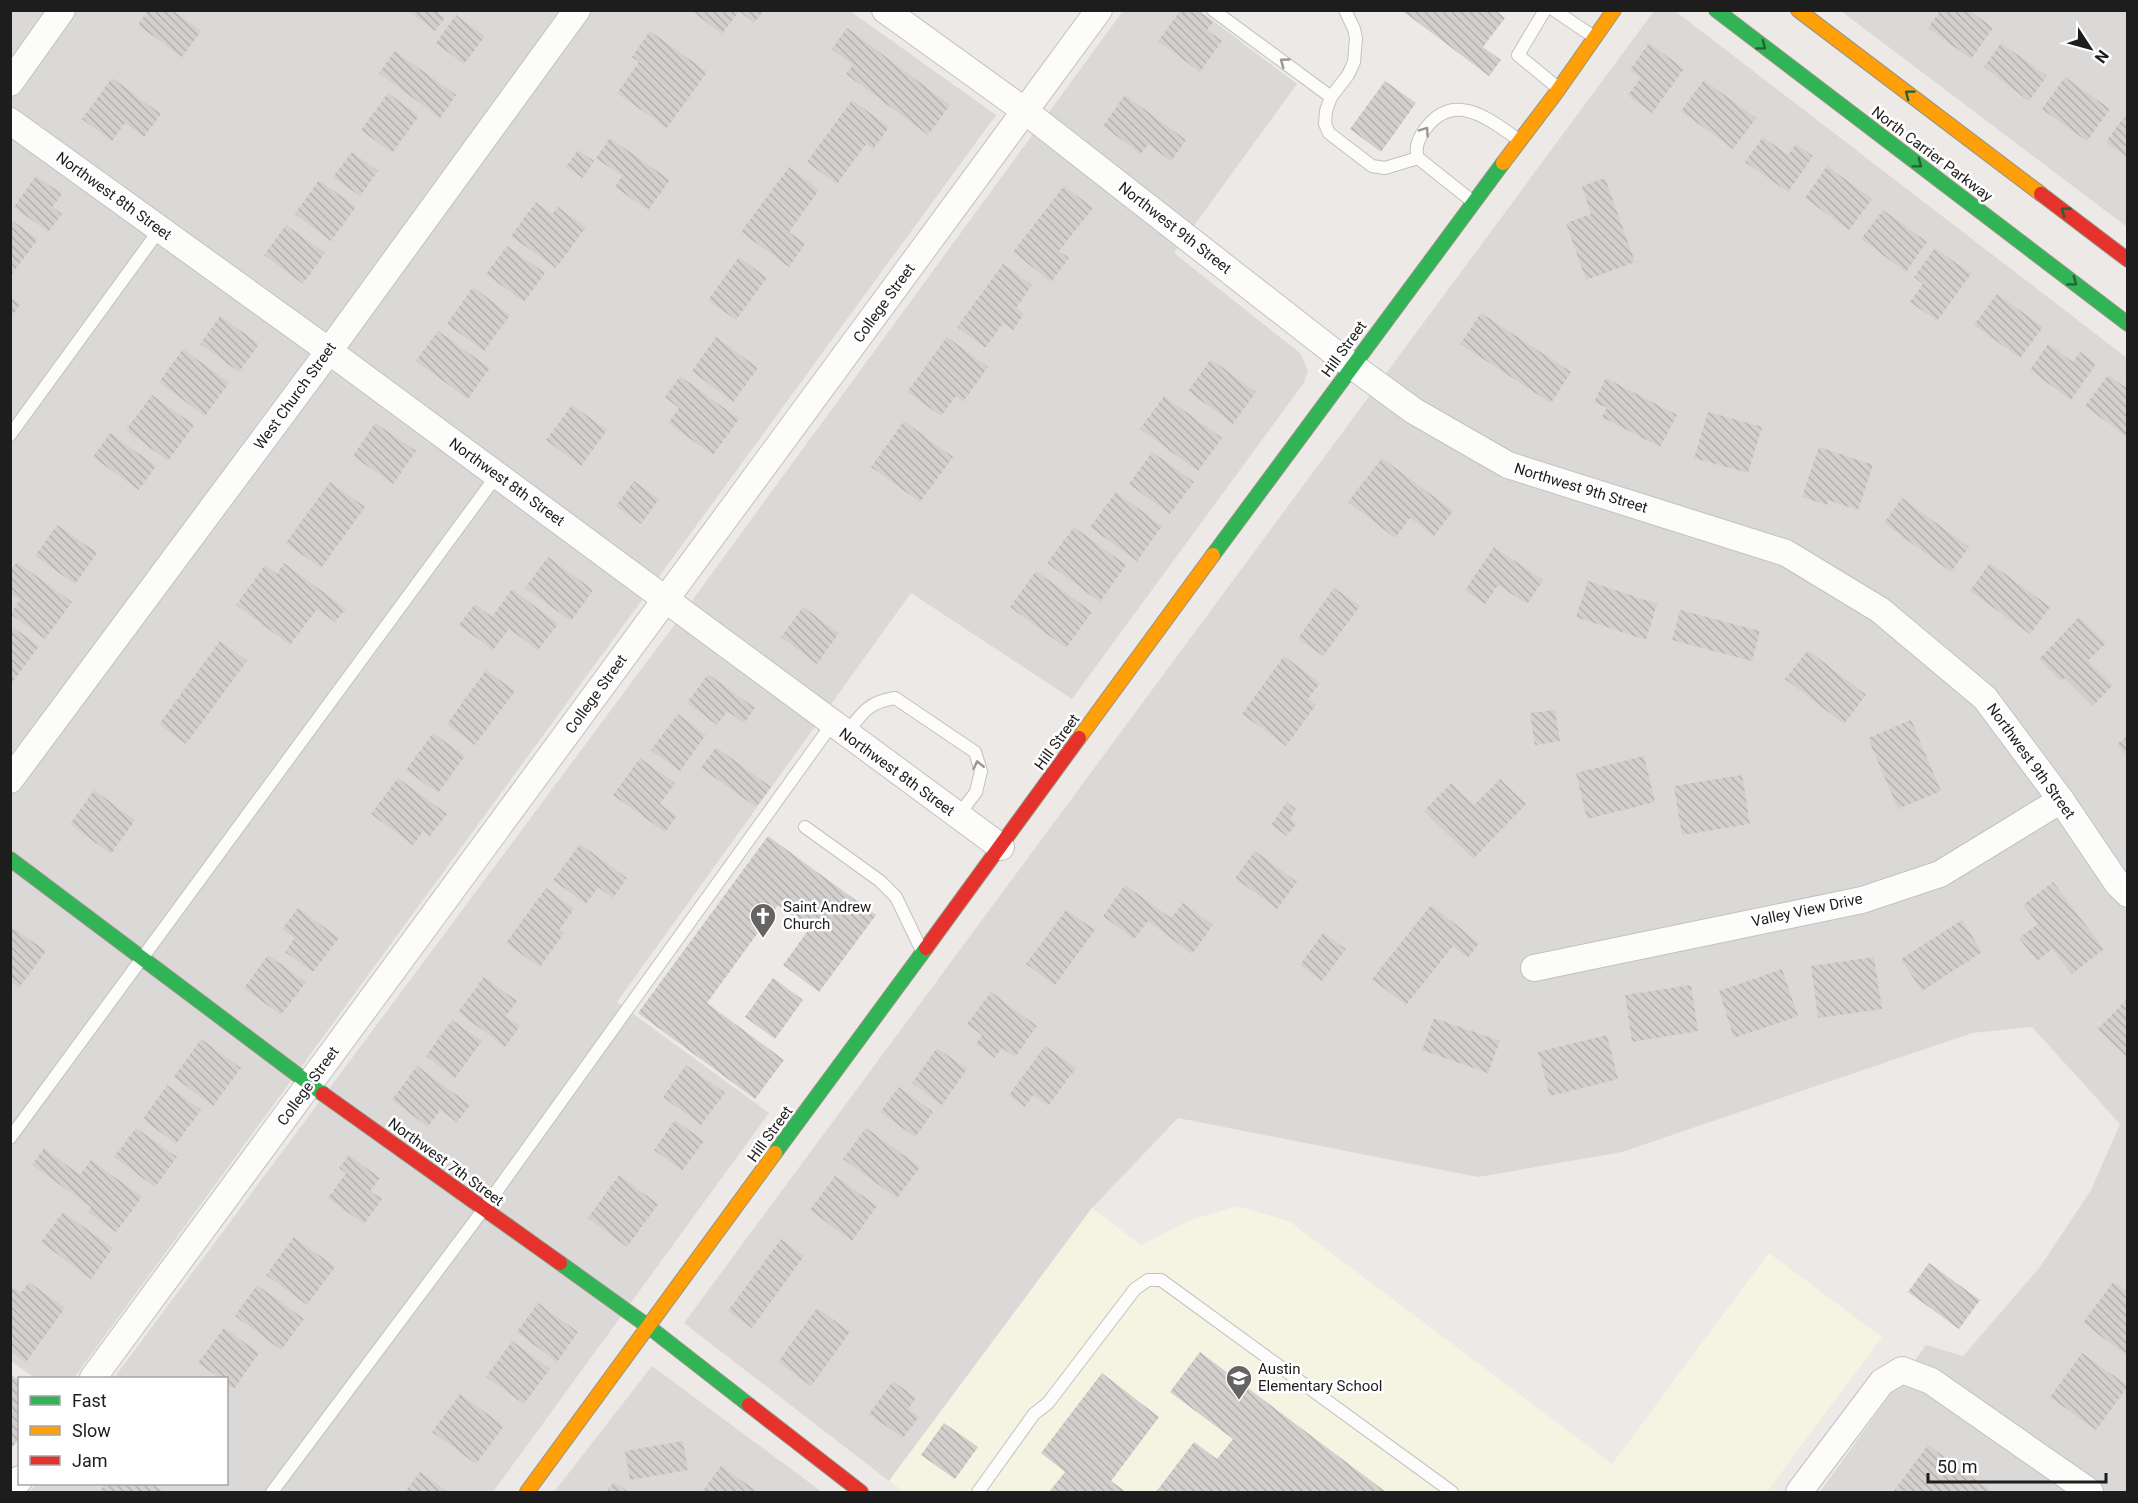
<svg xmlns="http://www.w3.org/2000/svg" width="2138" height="1503" viewBox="0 0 2138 1503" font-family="Roboto,sans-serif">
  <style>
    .residential { fill: #dbd9d8 }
    .education { fill: #f5f3e2 }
    .building { fill: url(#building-back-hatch) }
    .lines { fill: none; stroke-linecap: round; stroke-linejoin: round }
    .lane-casing { stroke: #c3c1c0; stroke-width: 14 }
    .street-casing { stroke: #c3c1c0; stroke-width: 28 }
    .fast-casing { stroke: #94947f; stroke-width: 16 }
    .slow-casing { stroke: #94947f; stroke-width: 16 }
    .jam-casing { stroke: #94947f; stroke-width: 16 }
    .lane { stroke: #fcfcfb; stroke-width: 12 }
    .street { stroke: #fcfcfb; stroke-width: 26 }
    .fast { stroke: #30b455; stroke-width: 14 }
    .slow { stroke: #ff9f0a; stroke-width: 14 }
    .jam { stroke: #e5322d; stroke-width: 14 }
    .oneway { stroke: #266136 }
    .oneway2 { stroke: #989897 }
    .labels { text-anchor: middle; stroke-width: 5; stroke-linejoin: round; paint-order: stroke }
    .street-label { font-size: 15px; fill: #1d1d1d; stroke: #fff }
    .poi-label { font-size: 15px; fill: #1d1d1d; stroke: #fff; text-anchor: start }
  </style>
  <defs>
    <pattern id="building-back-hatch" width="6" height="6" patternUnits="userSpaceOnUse" patternTransform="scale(1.5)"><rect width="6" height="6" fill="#d2cfcd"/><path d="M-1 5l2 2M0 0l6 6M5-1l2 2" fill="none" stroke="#b4b1b0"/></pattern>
  </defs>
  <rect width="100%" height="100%" fill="#ece9e6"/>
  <g class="residential">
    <polygon points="11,11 850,11 996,115 74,1378 35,1378 11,1361"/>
    <polygon points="1123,11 1200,11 1297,84 1174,253 1301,354 1308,371 1303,384 1072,699 911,593 617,1002 769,1113 493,1492 29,1492 36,1484 226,1484 226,1378 114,1378 669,632"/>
    <polygon points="1654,11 1675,11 2127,358 2127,1492 1820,1492 1926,1345 1963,1356 2040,1267 2091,1190 2120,1124 2032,1027 1972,1033 1622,1152 1478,1177 1178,1118 1092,1208 889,1481 684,1323"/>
    <polygon points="1841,11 2127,11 2127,227"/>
    <polygon points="652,1366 822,1492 554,1492"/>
  </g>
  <polygon class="education" points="1237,1206 1289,1221 1612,1464 1769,1253 1882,1337 1767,1492 905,1492 889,1481 1092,1208 1141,1245 1188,1221"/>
  <g class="building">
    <polygon points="148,10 172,10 201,31 182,57 138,25"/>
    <polygon points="407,10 435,10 445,18 435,31"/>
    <polygon points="691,10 764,10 754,23 739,11 722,34"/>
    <polygon points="1181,10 1197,10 1213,22 1207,30 1222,41 1200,72 1158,41"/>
    <polygon points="1405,10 1495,10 1505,18 1483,47 1501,60 1489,76 1404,12"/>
    <polygon points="1941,10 1969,10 1993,28 1971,59 1928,28"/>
    <polygon points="456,15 485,36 464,64 436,43"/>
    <polygon points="847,28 950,105 928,135 846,74 853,65 832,49"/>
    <polygon points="650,31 707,72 667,128 617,93 639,62 632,57"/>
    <polygon points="1649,43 1684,69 1652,113 1628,95 1641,78 1630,70"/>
    <polygon points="2001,43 2047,76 2029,101 1984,67"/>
    <polygon points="395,51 456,95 440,118 379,73"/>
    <polygon points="2065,77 2110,109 2087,141 2042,109"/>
    <polygon points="112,78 161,114 144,137 125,123 112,141 82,119"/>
    <polygon points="1704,80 1756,118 1733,149 1681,111"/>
    <polygon points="1385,81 1416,103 1381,152 1350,129"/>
    <polygon points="388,93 419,116 392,153 361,130"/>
    <polygon points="1125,95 1186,140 1171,161 1148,144 1141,154 1103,126"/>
    <polygon points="852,100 889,127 873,149 866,144 837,184 807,162"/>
    <polygon points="2124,117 2128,120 2128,158 2106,142"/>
    <polygon points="1763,137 1788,155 1796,144 1813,156 1788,192 1745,162"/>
    <polygon points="610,138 670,180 648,210 615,187 622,176 596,158"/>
    <polygon points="578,150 594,161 583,178 566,167"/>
    <polygon points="352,152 378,171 360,196 333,177"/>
    <polygon points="1827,166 1872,199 1849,230 1805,198"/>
    <polygon points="789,167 819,190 789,232 805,244 789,267 741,232"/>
    <polygon points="36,176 62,194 52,207 62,214 48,232 14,207"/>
    <polygon points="1605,178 1635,262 1586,280 1566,223 1591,214 1582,186"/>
    <polygon points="319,180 356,207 331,241 295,214"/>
    <polygon points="1064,186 1093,208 1059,251 1069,258 1051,282 1013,252"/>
    <polygon points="536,202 552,214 558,207 586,227 556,268 511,236"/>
    <polygon points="1883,210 1927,242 1906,272 1861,239"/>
    <polygon points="10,219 38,239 10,277"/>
    <polygon points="286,225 325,253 303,284 264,255"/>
    <polygon points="507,246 545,273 524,302 486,274"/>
    <polygon points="1935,248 1971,274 1937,321 1910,302 1923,284 1914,277"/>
    <polygon points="739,257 767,278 736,320 708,300"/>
    <polygon points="1003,264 1032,285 1016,308 1024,314 1013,330 1003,323 985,348 957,327"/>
    <polygon points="473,287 510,315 484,351 447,324"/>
    <polygon points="1997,294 2043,327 2020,358 1974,325"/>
    <polygon points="10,297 20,305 10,318"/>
    <polygon points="1481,313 1571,372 1551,403 1460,344"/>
    <polygon points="220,316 259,344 239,372 200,344"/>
    <polygon points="438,331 490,368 468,399 416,361"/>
    <polygon points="716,337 758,368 733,402 692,371"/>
    <polygon points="947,337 988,367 963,402 956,396 941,416 907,392"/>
    <polygon points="2048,344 2073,362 2080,352 2096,364 2071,400 2030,370"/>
    <polygon points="183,349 229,383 205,416 159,382"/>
    <polygon points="1211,359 1256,392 1233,424 1188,391"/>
    <polygon points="2108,375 2128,389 2128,438 2085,406"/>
    <polygon points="680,376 739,419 713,455 668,423 679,408 665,397"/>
    <polygon points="1606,378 1677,415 1660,447 1602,417 1607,408 1594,402"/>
    <polygon points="152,395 194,425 168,461 126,430"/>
    <polygon points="1164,396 1222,438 1198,471 1140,429"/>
    <polygon points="572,405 607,430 581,466 546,440"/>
    <polygon points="1708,412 1762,427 1748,473 1694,458"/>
    <polygon points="904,421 953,457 920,502 871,467"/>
    <polygon points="375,423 416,451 393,484 353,456"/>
    <polygon points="110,433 156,466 139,490 93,457"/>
    <polygon points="1819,447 1873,465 1858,510 1828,500 1827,505 1802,497"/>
    <polygon points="1152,452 1194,482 1170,514 1129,484"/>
    <polygon points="1382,458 1453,511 1434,536 1410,518 1395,538 1348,502"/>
    <polygon points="634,481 659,499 641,524 616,506"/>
    <polygon points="330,482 365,507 321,568 286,543"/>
    <polygon points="1116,492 1162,526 1137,561 1090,527"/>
    <polygon points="1902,498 1969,547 1951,572 1884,523"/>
    <polygon points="57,525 97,553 75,584 35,556"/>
    <polygon points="1074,527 1126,565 1100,602 1047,563"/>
    <polygon points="1494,547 1543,580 1527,604 1498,585 1485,604 1465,590"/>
    <polygon points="548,557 593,590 571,621 525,588"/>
    <polygon points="17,562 72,602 45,639 10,614 20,600 10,593 10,571"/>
    <polygon points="284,563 346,609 335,622 317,609 290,645 236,605 265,565 277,574"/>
    <polygon points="1990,563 2050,607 2030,634 1970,591"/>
    <polygon points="1036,571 1092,612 1066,648 1010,607"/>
    <polygon points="1588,581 1657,604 1646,640 1576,617"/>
    <polygon points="1334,588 1360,606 1323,656 1298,638"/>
    <polygon points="512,589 558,624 538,650 509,629 493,650 459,625 475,604 492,617"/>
    <polygon points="803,607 839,633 817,664 781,637"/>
    <polygon points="1680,610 1760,631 1752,661 1672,640"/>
    <polygon points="2079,617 2106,643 2088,661 2113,685 2093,706 2065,678 2061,681 2039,659"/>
    <polygon points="10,625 39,646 12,683 10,681"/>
    <polygon points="220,641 247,661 186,744 159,724"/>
    <polygon points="1808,650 1866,695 1844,724 1785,679"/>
    <polygon points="1284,656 1320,683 1308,699 1316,705 1286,746 1242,714"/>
    <polygon points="486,670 515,691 475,745 447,724"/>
    <polygon points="708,674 755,708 744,723 727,711 717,725 687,703"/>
    <polygon points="1555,710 1560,741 1535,745 1530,713"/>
    <polygon points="678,714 706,735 680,771 651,750"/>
    <polygon points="1911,720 1941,791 1898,809 1868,738"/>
    <polygon points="433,733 465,756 438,793 406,770"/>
    <polygon points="2128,736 2128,758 2117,744"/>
    <polygon points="716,747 771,787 756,807 701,768"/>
    <polygon points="1644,756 1655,802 1587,819 1576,773"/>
    <polygon points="640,758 675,783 660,804 677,816 665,832 613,795"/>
    <polygon points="1742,775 1750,824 1682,835 1674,786"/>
    <polygon points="398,778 447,814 430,836 423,831 413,845 371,814"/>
    <polygon points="1500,779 1526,804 1473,859 1424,811 1451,783 1474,805"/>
    <polygon points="94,790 135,820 111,854 70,824"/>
    <polygon points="1287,802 1296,809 1290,819 1296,824 1287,836 1271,825"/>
    <polygon points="768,836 876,915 819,992 783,965 810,928 778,905 707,1003 784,1060 755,1099 638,1013"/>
    <polygon points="580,844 627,878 613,898 598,887 586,904 553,880"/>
    <polygon points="1255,851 1297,882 1277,909 1235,878"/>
    <polygon points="2053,882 2104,949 2072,974 2052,949 2037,961 2019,938 2038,924 2023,905"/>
    <polygon points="1125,885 1171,918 1183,903 1213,925 1192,954 1148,921 1134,939 1103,916"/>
    <polygon points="546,888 574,909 559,930 564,933 540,967 506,943"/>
    <polygon points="1431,905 1479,943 1468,958 1453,946 1406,1005 1372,979"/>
    <polygon points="298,908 339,938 313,972 285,952 295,938 282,929"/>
    <polygon points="1066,910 1095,930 1055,985 1026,964"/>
    <polygon points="1962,920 1982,952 1922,991 1901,959"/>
    <polygon points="10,926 46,951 19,988 10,981"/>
    <polygon points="1323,933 1346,949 1322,981 1300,965"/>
    <polygon points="268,955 306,982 281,1015 244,988"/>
    <polygon points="1874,957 1882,1009 1818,1018 1811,966"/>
    <polygon points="1782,969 1798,1016 1734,1038 1719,991"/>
    <polygon points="484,977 517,1001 506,1016 520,1026 505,1047 458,1012"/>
    <polygon points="773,978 803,1000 775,1039 745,1017"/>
    <polygon points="1691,985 1698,1031 1632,1042 1625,995"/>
    <polygon points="991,992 1037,1026 1015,1057 1002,1048 995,1058 976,1044 982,1035 967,1024"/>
    <polygon points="2128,998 2128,1058 2098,1029"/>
    <polygon points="1434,1018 1500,1041 1488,1073 1422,1050"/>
    <polygon points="452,1020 482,1041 455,1078 426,1056"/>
    <polygon points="1607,1035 1618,1079 1550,1096 1538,1052"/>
    <polygon points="201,1039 241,1068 213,1106 174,1077"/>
    <polygon points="1045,1046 1076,1068 1048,1106 1033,1095 1025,1107 1009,1095"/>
    <polygon points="937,1048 967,1069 942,1105 912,1083"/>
    <polygon points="686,1065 725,1093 701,1125 663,1097"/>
    <polygon points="417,1066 470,1105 457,1122 440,1110 428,1127 392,1100"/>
    <polygon points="167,1085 201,1110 176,1144 143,1119"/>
    <polygon points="899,1087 933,1112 915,1137 880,1112"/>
    <polygon points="675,1120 704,1141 682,1171 654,1150"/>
    <polygon points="136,1128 177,1157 155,1187 114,1157"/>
    <polygon points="866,1128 920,1167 897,1198 843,1159"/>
    <polygon points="44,1148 80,1175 91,1160 142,1197 116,1232 88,1212 91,1207 32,1165"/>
    <polygon points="349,1155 380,1178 370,1191 382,1199 364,1224 328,1198 346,1173 339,1168"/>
    <polygon points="619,1175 658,1204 627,1247 588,1218"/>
    <polygon points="835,1176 877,1206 852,1241 810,1210"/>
    <polygon points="63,1212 113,1248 91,1279 41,1242"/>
    <polygon points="294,1237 335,1267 307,1305 266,1275"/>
    <polygon points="781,1239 804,1256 752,1328 728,1311"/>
    <polygon points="1929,1263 1980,1300 1959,1329 1908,1292"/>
    <polygon points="29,1282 65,1308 26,1362 10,1351 10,1286 21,1293"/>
    <polygon points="2113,1282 2128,1292 2128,1356 2083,1323"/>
    <polygon points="257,1285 304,1319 281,1350 235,1316"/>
    <polygon points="538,1303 578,1332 557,1362 517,1332"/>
    <polygon points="817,1308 850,1332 811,1386 778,1362"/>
    <polygon points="224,1328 259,1353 234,1389 226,1384 226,1378 220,1378 198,1363"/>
    <polygon points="512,1341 550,1369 524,1404 486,1377"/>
    <polygon points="1200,1352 1386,1492 1156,1492 1194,1442 1217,1459 1233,1439 1170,1392"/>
    <polygon points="2082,1353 2128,1386 2096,1430 2050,1397"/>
    <polygon points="1102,1373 1159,1417 1111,1481 1126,1492 1049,1492 1065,1472 1041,1453"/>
    <polygon points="10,1374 20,1381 20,1438 10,1450"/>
    <polygon points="893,1381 916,1398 908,1409 919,1417 903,1438 869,1414"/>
    <polygon points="460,1394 504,1426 476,1464 432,1432"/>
    <polygon points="944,1423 978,1447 955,1479 921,1455"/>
    <polygon points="683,1441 688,1470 630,1480 625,1451"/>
    <polygon points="1928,1445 1993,1492 1893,1492"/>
    <polygon points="721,1466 758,1492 702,1492"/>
    <polygon points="420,1472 448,1492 405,1492"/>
    <polygon points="614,1482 629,1492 606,1492"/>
    <polygon points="105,1484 152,1484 165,1492 99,1492"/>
  </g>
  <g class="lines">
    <g class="lane-casing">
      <g id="lane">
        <polyline points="1213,10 1331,97"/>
        <polyline points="1345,10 1354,29 1356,38 1354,62 1348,75 1331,97 1326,111 1325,124 1329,133 1372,166 1385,168 1418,158"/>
        <polyline points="1545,10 1518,55 1558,88"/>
        <polyline points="1554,10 1594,37"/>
        <path d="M1472,201L1418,158C1414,147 1419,137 1426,128C1455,90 1490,120 1519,140"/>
        <polyline points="10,435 160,229"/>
        <path d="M846,734C862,713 868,702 895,698L975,752L981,771L976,792L958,816"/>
        <polyline points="805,827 880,881 896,897 921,949"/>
        <polyline points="10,1138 497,475"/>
        <polyline points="272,1492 483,1210 832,724"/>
        <polyline points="978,1492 1034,1414 1048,1403 1135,1289 1148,1280 1161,1280 1452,1492"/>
      </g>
    </g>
    <g class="street-casing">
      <g id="street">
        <polyline points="885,10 1025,111 1340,357 1414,411 1508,465 1786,553 1880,610 1985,698 2061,800 2117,883 2128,894"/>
        <polyline points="10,83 62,10"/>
        <polyline points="10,121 329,351 1001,847"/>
        <polyline points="10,780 329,351 577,10"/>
        <polyline points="1534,968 1862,900 1940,874 2061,800"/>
        <polyline points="93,1378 1099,10"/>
        <polyline points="10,1491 20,1479"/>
        <polyline points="1799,1492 1882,1382 1902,1370 1931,1381 2090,1492"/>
      </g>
    </g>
    <g class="fast-casing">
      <g id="fast">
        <polyline points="1716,10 2128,324"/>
        <polyline points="1213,555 1503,163"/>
        <polyline points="10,859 323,1094"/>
        <polyline points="775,1153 926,948"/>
        <polyline points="560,1263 649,1327 749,1405"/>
      </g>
    </g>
    <g class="slow-casing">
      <g id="slow">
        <polyline points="1798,10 2041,194"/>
        <polyline points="1503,163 1556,93 1614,10"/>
        <polyline points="1079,738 1213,555"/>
        <polyline points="527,1492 775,1153"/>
      </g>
    </g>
    <g class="jam-casing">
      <g id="jam">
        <polyline points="2041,194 2128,260"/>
        <polyline points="926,948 1079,738"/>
        <polyline points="323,1094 560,1263"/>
        <polyline points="749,1405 861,1492"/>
      </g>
    </g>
    <use href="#lane" class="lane"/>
    <use href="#street" class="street"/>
    <use href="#fast" class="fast"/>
    <use href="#slow" class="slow"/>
    <use href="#jam" class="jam"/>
  </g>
  <defs><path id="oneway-chevron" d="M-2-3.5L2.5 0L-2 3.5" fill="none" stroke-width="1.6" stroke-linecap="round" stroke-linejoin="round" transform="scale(1.5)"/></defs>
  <g class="oneway">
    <use href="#oneway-chevron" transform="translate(1762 46) rotate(37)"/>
    <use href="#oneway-chevron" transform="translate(1909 94) rotate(-143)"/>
    <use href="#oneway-chevron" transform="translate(1918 164) rotate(37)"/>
    <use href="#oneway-chevron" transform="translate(2065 211) rotate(-143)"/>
    <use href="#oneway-chevron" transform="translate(2073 282) rotate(37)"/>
  </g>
  <g class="oneway2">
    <use href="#oneway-chevron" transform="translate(1284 62) rotate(-144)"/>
    <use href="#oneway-chevron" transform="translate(1425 131) rotate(-55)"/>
    <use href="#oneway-chevron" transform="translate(978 765) rotate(-103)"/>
  </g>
  <defs>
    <g id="church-pin" transform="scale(1.35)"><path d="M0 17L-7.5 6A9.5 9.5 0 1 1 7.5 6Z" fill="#656463" stroke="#fff"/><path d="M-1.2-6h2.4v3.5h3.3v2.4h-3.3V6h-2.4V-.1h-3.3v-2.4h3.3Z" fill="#fff"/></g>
    <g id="school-pin" transform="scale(1.35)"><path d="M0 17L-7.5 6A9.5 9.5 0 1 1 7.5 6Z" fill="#656463" stroke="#fff"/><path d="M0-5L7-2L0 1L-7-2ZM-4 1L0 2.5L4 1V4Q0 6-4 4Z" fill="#fff"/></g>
  </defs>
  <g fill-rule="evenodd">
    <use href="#church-pin" x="763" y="916"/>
    <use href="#school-pin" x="1239" y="1378"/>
  </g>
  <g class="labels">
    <g class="street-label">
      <text transform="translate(1932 154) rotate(37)" y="5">North Carrier Parkway</text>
      <text transform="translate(114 196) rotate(36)" y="5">Northwest 8th Street</text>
      <text transform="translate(1175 228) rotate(38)" y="5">Northwest 9th Street</text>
      <text transform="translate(884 303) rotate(-54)" y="5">College Street</text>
      <text transform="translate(1344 349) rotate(-54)" y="5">Hill Street</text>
      <text transform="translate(295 396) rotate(-54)" y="5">West Church Street</text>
      <text transform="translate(507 482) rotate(36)" y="5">Northwest 8th Street</text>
      <text transform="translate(1581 488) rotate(17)" y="5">Northwest 9th Street</text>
      <text transform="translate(596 694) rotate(-54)" y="5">College Street</text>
      <text transform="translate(1057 742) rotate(-54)" y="5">Hill Street</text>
      <text transform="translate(2031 761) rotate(54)" y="5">Northwest 9th Street</text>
      <text transform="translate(897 772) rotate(36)" y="5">Northwest 8th Street</text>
      <text transform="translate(1807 910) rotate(-12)" y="5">Valley View Drive</text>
      <text transform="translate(308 1086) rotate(-54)" y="5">College Street</text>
      <text transform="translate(770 1134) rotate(-54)" y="5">Hill Street</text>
      <text transform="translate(446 1162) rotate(36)" y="5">Northwest 7th Street</text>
    </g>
    <g class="poi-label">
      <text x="783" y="912">Saint Andrew<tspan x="783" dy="17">Church</tspan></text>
      <text x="1258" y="1374">Austin<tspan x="1258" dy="17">Elementary School</tspan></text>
    </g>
  </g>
  <rect width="2138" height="1503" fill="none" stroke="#1d1d1d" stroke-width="24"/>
  <rect x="18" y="1377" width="210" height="108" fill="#ffffff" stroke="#a5a5a5" stroke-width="1.5"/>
  <rect x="30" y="1396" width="30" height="9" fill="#30b455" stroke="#a5a5a5" stroke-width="1.5"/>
  <text x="72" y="1407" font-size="18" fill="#1d1d1d">Fast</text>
  <rect x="30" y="1426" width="30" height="9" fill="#ff9f0a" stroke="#a5a5a5" stroke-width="1.5"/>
  <text x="72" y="1437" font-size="18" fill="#1d1d1d">Slow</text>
  <rect x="30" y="1456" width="30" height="9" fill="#e5322d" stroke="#a5a5a5" stroke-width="1.5"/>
  <text x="72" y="1467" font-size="18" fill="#1d1d1d">Jam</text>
  <g transform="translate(2090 48) rotate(126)" stroke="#ffffff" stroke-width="4.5" paint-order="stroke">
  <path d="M0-4.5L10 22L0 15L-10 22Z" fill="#1d1d1d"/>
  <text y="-9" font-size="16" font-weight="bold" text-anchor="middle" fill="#1d1d1d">N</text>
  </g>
  <path d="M1928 1473v9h178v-9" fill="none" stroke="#1d1d1d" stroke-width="3"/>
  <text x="1937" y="1473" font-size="18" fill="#1d1d1d" stroke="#ffffff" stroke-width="4.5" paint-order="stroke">50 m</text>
</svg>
